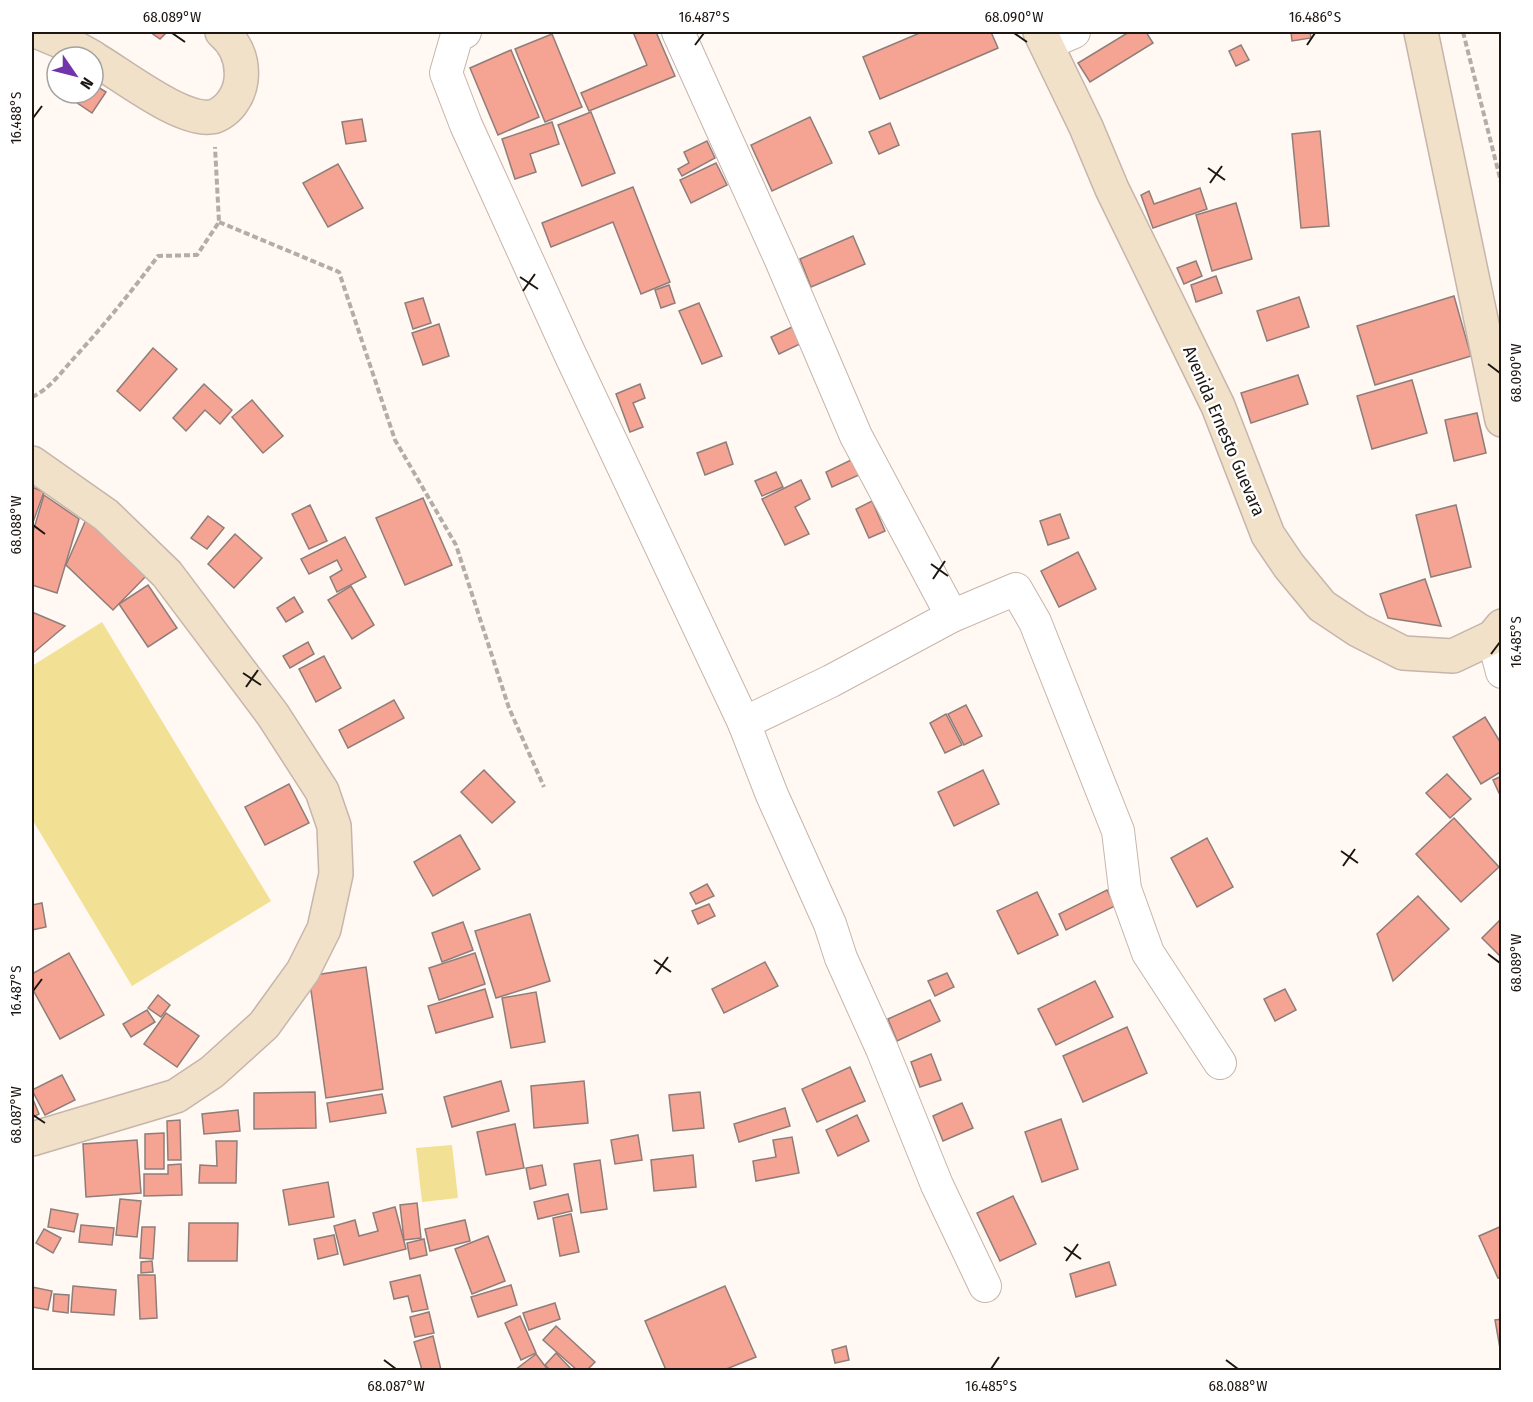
<svg xmlns="http://www.w3.org/2000/svg" width="1533" height="1402" viewBox="0 0 1533 1402" font-family="'Fira Sans Condensed',sans-serif">
  <style>
    .green { fill: #f2e094 }
    .building { fill: #f5a393; stroke: #8f7d79; stroke-width: 1.5 }
    .lines { fill: none; stroke-linecap: round; stroke-linejoin: round }
    .minor-casing { stroke: #c6b5ab; stroke-width: 34 }
    .secondary-casing { stroke: #c6b5ab; stroke-width: 36 }
    .path { stroke: #b3ada8; stroke-width: 4; stroke-dasharray: 6 3; stroke-linecap: butt }
    .minor { stroke: #fff; stroke-width: 32 }
    .secondary { stroke: #f1e1c9; stroke-width: 33 }
    .ticks { fill: none; stroke: #1d1713; stroke-width: 2 }
    .labels { text-anchor: middle; stroke-width: 4.5; stroke-linejoin: round; paint-order: stroke }
    .street-label { font-size: 18px; fill: #1d1713; stroke: #fff }
    .neatline { fill: none; stroke: #1d1713; stroke-width: 2 }
    .ticks-label { font-size: 15px; text-anchor: middle; fill: #1d1713 }
  </style>
  <rect width="100%" height="100%" fill="#fff8f3"/>
  <g class="green">
    <polygon points="102,622 271,901 132,986 32,819 32,666"/>
    <polygon points="452,1145 458,1198 422,1202 416,1148"/>
  </g>
  <g class="building">
    <polygon points="150,32 167,32 160,39"/>
    <polygon points="633,32 656,32 675,76 589,111 581,93 647,65"/>
    <polygon points="922,32 991,32 998,48 880,99 863,57"/>
    <polygon points="1129,32 1146,32 1153,43 1090,82 1078,63"/>
    <polygon points="1291,32 1310,32 1311,38 1292,41"/>
    <polygon points="552,34 582,107 545,122 515,49"/>
    <polygon points="1241,45 1249,60 1236,66 1229,51"/>
    <polygon points="511,50 539,117 498,135 470,68"/>
    <polygon points="93,84 106,92 92,113 70,98 73,93 93,93"/>
    <polygon points="591,112 615,173 582,186 558,125"/>
    <polygon points="810,117 832,163 772,191 751,145"/>
    <polygon points="362,119 366,141 346,144 342,122"/>
    <polygon points="552,122 559,144 530,154 536,172 515,179 502,139"/>
    <polygon points="890,123 899,145 879,154 869,132"/>
    <polygon points="1320,131 1329,226 1301,228 1292,134"/>
    <polygon points="707,141 715,158 682,176 678,169 689,163 684,152"/>
    <polygon points="716,163 727,185 691,203 680,180"/>
    <polygon points="338,164 363,208 328,227 303,183"/>
    <polygon points="633,187 670,282 641,294 613,222 551,247 542,223"/>
    <polygon points="1200,188 1207,209 1153,228 1141,195 1149,191 1154,204"/>
    <polygon points="1236,203 1252,259 1212,271 1196,215"/>
    <polygon points="853,236 865,264 811,287 800,259"/>
    <polygon points="1196,261 1202,276 1184,284 1177,268"/>
    <polygon points="1216,276 1222,293 1196,302 1191,285"/>
    <polygon points="669,285 675,303 661,308 655,290"/>
    <polygon points="1454,296 1471,356 1375,385 1357,326"/>
    <polygon points="1299,297 1309,327 1267,341 1257,311"/>
    <polygon points="423,298 431,323 413,329 405,303"/>
    <polygon points="699,303 722,356 702,364 679,311"/>
    <polygon points="439,324 449,356 423,365 412,333"/>
    <polygon points="792,327 800,344 779,354 771,337"/>
    <polygon points="153,348 177,369 140,411 117,391"/>
    <polygon points="1298,375 1308,404 1251,423 1241,393"/>
    <polygon points="1412,380 1427,433 1372,449 1357,396"/>
    <polygon points="204,384 232,410 220,424 205,410 186,431 173,418"/>
    <polygon points="640,384 645,398 633,403 643,427 630,432 616,394"/>
    <polygon points="252,400 283,436 263,453 232,417"/>
    <polygon points="1477,413 1486,453 1454,461 1445,420"/>
    <polygon points="726,442 733,464 705,475 697,453"/>
    <polygon points="851,460 859,475 832,487 826,472"/>
    <polygon points="776,472 783,487 762,496 755,481"/>
    <polygon points="801,480 810,499 795,507 809,534 785,545 762,499"/>
    <polygon points="32,487 44,492 32,525"/>
    <polygon points="44,495 79,519 57,593 32,585 32,535"/>
    <polygon points="423,498 452,565 405,585 376,518"/>
    <polygon points="872,501 885,531 869,538 856,509"/>
    <polygon points="310,505 327,541 309,549 292,514"/>
    <polygon points="1456,505 1471,567 1431,577 1416,515"/>
    <polygon points="1060,514 1069,538 1048,545 1040,521"/>
    <polygon points="88,515 148,574 113,610 66,565"/>
    <polygon points="208,516 224,528 207,549 191,538"/>
    <polygon points="235,534 262,558 234,588 208,564"/>
    <polygon points="345,537 366,577 337,592 330,577 342,570 337,560 309,574 301,559"/>
    <polygon points="1078,552 1096,589 1059,607 1041,571"/>
    <polygon points="1425,579 1441,626 1388,618 1380,594"/>
    <polygon points="148,585 177,628 148,647 119,604"/>
    <polygon points="351,586 374,625 352,639 328,600"/>
    <polygon points="294,597 303,612 286,622 277,608"/>
    <polygon points="32,612 65,626 32,654"/>
    <polygon points="308,642 314,654 290,668 283,656"/>
    <polygon points="324,656 341,688 316,702 299,669"/>
    <polygon points="394,700 404,718 348,748 339,730"/>
    <polygon points="966,705 982,736 964,745 948,714"/>
    <polygon points="946,714 962,745 945,753 930,723"/>
    <polygon points="1485,717 1502,745 1502,771 1481,784 1453,737"/>
    <polygon points="484,770 515,802 492,823 461,792"/>
    <polygon points="983,770 999,804 954,826 938,792"/>
    <polygon points="1447,774 1471,799 1450,818 1426,793"/>
    <polygon points="1502,776 1502,792 1499,793 1493,780"/>
    <polygon points="289,784 309,823 265,845 245,807"/>
    <polygon points="1454,818 1499,867 1461,902 1416,854"/>
    <polygon points="460,835 480,869 433,896 414,862"/>
    <polygon points="1207,838 1233,887 1197,907 1171,858"/>
    <polygon points="707,884 714,896 696,904 690,893"/>
    <polygon points="1107,890 1115,906 1066,930 1059,914"/>
    <polygon points="1037,892 1058,935 1018,954 997,911"/>
    <polygon points="1418,896 1449,929 1393,981 1377,934"/>
    <polygon points="42,903 46,927 32,930 32,905"/>
    <polygon points="709,904 715,916 698,924 692,911"/>
    <polygon points="530,914 550,981 496,998 475,931"/>
    <polygon points="1502,918 1502,958 1482,938"/>
    <polygon points="463,922 473,950 442,962 432,933"/>
    <polygon points="69,953 104,1015 60,1039 32,988 32,974"/>
    <polygon points="475,953 485,984 439,1000 429,968"/>
    <polygon points="765,962 778,986 724,1013 712,989"/>
    <polygon points="366,967 383,1089 326,1098 309,976"/>
    <polygon points="947,973 954,987 935,996 928,981"/>
    <polygon points="1095,981 1113,1017 1056,1045 1038,1009"/>
    <polygon points="485,989 493,1017 436,1033 428,1006"/>
    <polygon points="1285,989 1296,1010 1275,1021 1264,999"/>
    <polygon points="536,992 545,1042 511,1048 502,998"/>
    <polygon points="158,995 170,1005 161,1017 148,1008"/>
    <polygon points="930,1000 940,1021 897,1041 888,1019"/>
    <polygon points="147,1010 155,1022 131,1037 123,1024"/>
    <polygon points="166,1013 199,1036 177,1067 144,1044"/>
    <polygon points="1127,1027 1147,1073 1083,1102 1063,1056"/>
    <polygon points="931,1054 941,1080 920,1087 911,1062"/>
    <polygon points="850,1067 865,1101 817,1122 802,1089"/>
    <polygon points="62,1075 75,1100 45,1115 32,1090"/>
    <polygon points="501,1081 509,1111 452,1127 444,1097"/>
    <polygon points="584,1081 588,1123 534,1128 531,1086"/>
    <polygon points="315,1092 316,1128 254,1129 254,1093"/>
    <polygon points="700,1092 704,1128 673,1131 669,1095"/>
    <polygon points="382,1094 386,1113 330,1122 327,1103"/>
    <polygon points="32,1097 39,1114 32,1118"/>
    <polygon points="962,1103 973,1128 943,1141 933,1116"/>
    <polygon points="785,1108 790,1126 739,1142 734,1124"/>
    <polygon points="238,1110 240,1131 204,1134 202,1114"/>
    <polygon points="857,1115 869,1141 838,1156 826,1130"/>
    <polygon points="1061,1119 1078,1169 1042,1182 1025,1132"/>
    <polygon points="180,1120 181,1160 168,1160 167,1121"/>
    <polygon points="515,1124 524,1168 486,1175 477,1132"/>
    <polygon points="164,1133 164,1169 145,1169 145,1134"/>
    <polygon points="638,1135 642,1160 615,1164 611,1140"/>
    <polygon points="792,1137 799,1173 756,1181 753,1161 776,1157 773,1140"/>
    <polygon points="137,1140 141,1193 86,1197 83,1144"/>
    <polygon points="216,1141 237,1141 236,1183 199,1183 200,1165 217,1166"/>
    <polygon points="693,1155 696,1187 654,1191 651,1160"/>
    <polygon points="600,1160 607,1209 581,1213 574,1164"/>
    <polygon points="181,1164 182,1195 144,1196 144,1174 168,1174 168,1165"/>
    <polygon points="542,1165 546,1185 530,1189 526,1168"/>
    <polygon points="328,1182 334,1217 289,1225 283,1190"/>
    <polygon points="568,1194 572,1211 538,1219 534,1202"/>
    <polygon points="1013,1196 1036,1244 1000,1261 977,1213"/>
    <polygon points="120,1199 141,1201 137,1237 116,1235"/>
    <polygon points="417,1203 421,1238 404,1240 400,1205"/>
    <polygon points="395,1207 406,1249 344,1265 334,1226 355,1220 359,1236 378,1231 373,1213"/>
    <polygon points="51,1209 78,1214 74,1232 48,1227"/>
    <polygon points="571,1214 579,1252 560,1256 553,1218"/>
    <polygon points="465,1220 470,1241 430,1251 425,1229"/>
    <polygon points="189,1223 238,1223 237,1261 188,1261"/>
    <polygon points="81,1225 114,1228 112,1245 79,1242"/>
    <polygon points="1502,1226 1502,1277 1498,1278 1479,1236"/>
    <polygon points="142,1227 155,1227 153,1259 140,1258"/>
    <polygon points="44,1229 61,1238 53,1253 36,1243"/>
    <polygon points="334,1235 338,1254 318,1259 314,1239"/>
    <polygon points="488,1236 505,1281 472,1294 455,1249"/>
    <polygon points="424,1239 427,1255 410,1259 407,1243"/>
    <polygon points="152,1261 153,1272 141,1273 141,1262"/>
    <polygon points="1109,1262 1116,1285 1076,1297 1070,1274"/>
    <polygon points="138,1275 155,1275 157,1318 140,1319"/>
    <polygon points="420,1275 428,1309 412,1312 408,1296 394,1299 390,1282"/>
    <polygon points="511,1285 517,1305 478,1317 471,1297"/>
    <polygon points="73,1286 116,1290 114,1315 71,1312"/>
    <polygon points="725,1286 756,1357 724,1370 666,1370 645,1321"/>
    <polygon points="32,1287 52,1291 48,1310 32,1307"/>
    <polygon points="54,1294 69,1295 68,1313 53,1311"/>
    <polygon points="555,1303 560,1319 529,1330 523,1313"/>
    <polygon points="429,1312 434,1333 415,1337 410,1317"/>
    <polygon points="520,1316 536,1353 521,1360 505,1323"/>
    <polygon points="1502,1319 1502,1354 1501,1354 1495,1320"/>
    <polygon points="556,1326 595,1362 587,1370 577,1370 543,1340"/>
    <polygon points="433,1336 441,1370 422,1370 414,1342"/>
    <polygon points="846,1346 849,1360 835,1363 832,1350"/>
    <polygon points="556,1353 572,1370 550,1370 545,1365"/>
    <polygon points="536,1354 548,1370 515,1370"/>
  </g>
  <g class="lines">
    <g class="minor-casing">
      <g id="minor">
        <polyline points="465,32 457,35 446,73 466,125 569,352 744,723"/>
        <polyline points="678,32 780,258 856,436 952,616"/>
        <polyline points="1046,44 1074,32"/>
        <polyline points="1493,637 1502,672"/>
        <polyline points="985,1286 937,1185 882,1049 841,958 830,924 772,795 744,723 831,681 952,616 1016,589 1035,622 1118,831 1125,889 1148,953 1220,1063"/>
      </g>
    </g>
    <g class="secondary-casing">
      <g id="secondary">
        <polyline points="38,32 74,47 92,57"/>
        <polyline points="1040,32 1086,127 1112,189 1218,406 1268,535 1289,566 1322,606 1358,630 1403,653 1453,656 1493,637 1502,626"/>
        <polyline points="1421,32 1502,420"/>
        <path d="M93,58C121,74 180,121 211,117C219,116 229,108 233,101C238,94 240,89 241,80C243,61 237,45 222,32"/>
        <polyline points="32,463 106,515 167,574 273,715 322,791 334,826 336,874 324,929 303,971 264,1025 212,1072 176,1096 32,1139"/>
      </g>
    </g>
    <g class="path">
      <polyline points="1463,32 1502,186"/>
      <polyline points="219,222 339,272 395,440 456,545 509,708 544,787"/>
      <path d="M32,397C50,389 62,371 75,357C105,324 132,291 158,256L197,255L219,222L215,147"/>
    </g>
    <use href="#minor" class="minor"/>
    <use href="#secondary" class="secondary"/>
  </g>
  <path class="ticks" d="M172,33L185,42M1014,33L1027,42M695,45L704,33M1307,45L1315,33M33,118L42,106M1208,168L1225,180M1210,183L1222,166M520,277L538,289M523,291L535,274M1488,364L1500,373M33,525L45,534M931,564L948,576M933,579L945,561M1491,654L1500,642M243,673L261,685M246,687L258,670M1341,851L1358,863M1343,866L1355,849M1488,954L1500,963M654,960L671,972M656,974L668,957M33,991L42,979M33,1115L45,1123M1064,1247L1081,1259M1066,1261L1078,1244M384,1360L396,1369M1226,1360L1238,1369M991,1369L999,1357"/>
  <g class="labels">
    <g class="street-label">
      <text transform="translate(1224 431) rotate(67)" y="6">Avenida Ernesto Guevara</text>
    </g>
  </g>
  <rect width="1533" height="1402" fill="none" stroke="#ffffff" stroke-width="66"/>
  <g transform="translate(75 75) rotate(125)"><circle r="28" fill="#ffffff" stroke="#a5a2a1" stroke-width="1.5"/>
  <path d="M0-4.5L10 22L0 15L-10 22Z" fill="#7134aa"/>
  <text y="-9" font-size="16" font-weight="bold" text-anchor="middle" fill="#1d1713">N</text>
  </g>
  <rect x="33" y="33" width="1467" height="1336" class="neatline"/>
  <g class="ticks-label">
    <text x="172" y="22">68.089°W</text>
    <text x="704" y="22">16.487°S</text>
    <text x="1014" y="22">68.090°W</text>
    <text x="1315" y="22">16.486°S</text>
    <text transform="translate(16 118) rotate(-90)" y="5">16.488°S</text>
    <text transform="translate(1516 373) rotate(-90)" y="5">68.090°W</text>
    <text transform="translate(16 525) rotate(-90)" y="5">68.088°W</text>
    <text transform="translate(1516 642) rotate(-90)" y="5">16.485°S</text>
    <text transform="translate(1516 963) rotate(-90)" y="5">68.089°W</text>
    <text transform="translate(16 991) rotate(-90)" y="5">16.487°S</text>
    <text transform="translate(16 1115) rotate(-90)" y="5">68.087°W</text>
    <text x="396" y="1391">68.087°W</text>
    <text x="991" y="1391">16.485°S</text>
    <text x="1238" y="1391">68.088°W</text>
  </g>
</svg>
